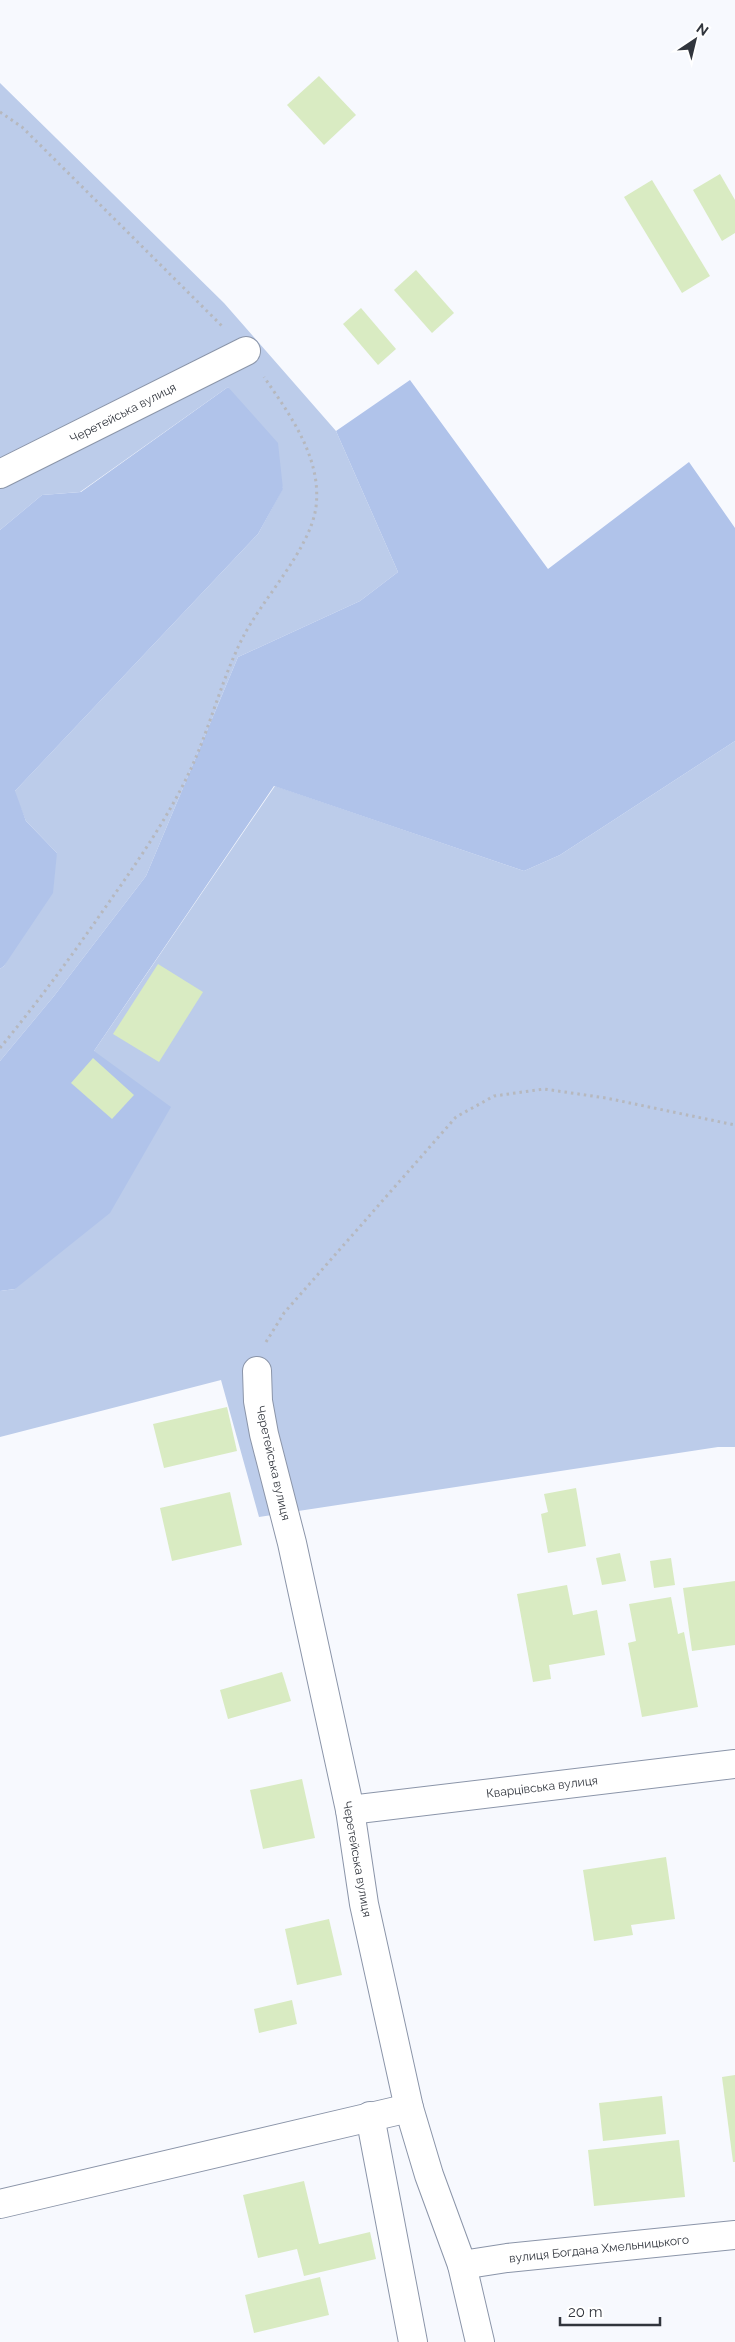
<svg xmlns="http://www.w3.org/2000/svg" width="735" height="2342" viewBox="0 0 735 2342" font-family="Raleway,sans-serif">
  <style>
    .green { fill: #bcccea }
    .forest { fill: #b0c3ea }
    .building { fill: #d9ebc2 }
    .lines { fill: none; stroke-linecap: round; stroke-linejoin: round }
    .minor-casing { stroke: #8b95a9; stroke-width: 30 }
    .path { stroke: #b6b8be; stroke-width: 3; stroke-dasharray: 2.5 4; stroke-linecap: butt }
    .minor { stroke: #fff; stroke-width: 28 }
    .labels { text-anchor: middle; stroke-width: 4; stroke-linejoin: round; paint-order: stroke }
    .street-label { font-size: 12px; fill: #31353d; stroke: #fff }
  </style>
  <rect width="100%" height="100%" fill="#f7f9fe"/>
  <g class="green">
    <polygon points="0,83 224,303 336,431 398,572 360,601 238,657 146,876 54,996 0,1061 0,969 4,966 57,853 26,821 14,792 258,534 283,488 228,387 80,492 42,495 0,530"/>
    <polygon points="735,741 735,1447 718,1447 259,1517 221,1380 0,1437 0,1291 15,1289 94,1051 275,786 524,871 560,855"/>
  </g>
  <g class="forest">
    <polygon points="410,380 548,569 689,462 735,528 735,741 560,855 524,871 274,786 94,1051 171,1107 110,1213 15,1289 0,1291 0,1061 54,996 146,876 238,657 360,601 398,572 336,431"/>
    <polygon points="228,387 278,443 283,489 258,534 15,791 26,821 57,853 53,893 4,966 0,969 0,530 42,495 81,492"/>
  </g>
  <g class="building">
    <polygon points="319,76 356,115 324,145 287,105"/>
    <polygon points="720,174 735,200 735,233 722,241 693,190"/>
    <polygon points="652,180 710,276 682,293 624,197"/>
    <polygon points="416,270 454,313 432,333 394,290"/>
    <polygon points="361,308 396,349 378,365 343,324"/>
    <polygon points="158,964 203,992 159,1062 113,1034"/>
    <polygon points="93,1058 134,1095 112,1119 71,1083"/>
    <polygon points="227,1407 237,1451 164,1468 153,1424"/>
    <polygon points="576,1488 586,1546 548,1553 541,1514 548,1512 544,1494"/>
    <polygon points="230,1492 242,1545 172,1561 160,1508"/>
    <polygon points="620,1553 626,1581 602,1585 596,1558"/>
    <polygon points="671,1558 675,1585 654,1588 650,1561"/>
    <polygon points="735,1581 735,1645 692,1651 683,1588"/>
    <polygon points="567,1585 573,1615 597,1610 605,1655 549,1665 551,1679 533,1682 517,1594"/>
    <polygon points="671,1597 678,1634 684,1632 698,1707 642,1717 628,1643 636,1641 629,1604"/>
    <polygon points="282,1672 291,1701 228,1719 220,1690"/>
    <polygon points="302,1779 315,1838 263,1849 250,1790"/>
    <polygon points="666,1857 675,1919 631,1925 633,1935 594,1941 583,1870"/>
    <polygon points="329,1919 342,1975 297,1985 285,1929"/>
    <polygon points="292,2000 297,2024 259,2033 254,2009"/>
    <polygon points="735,2075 735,2162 733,2162 722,2077"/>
    <polygon points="662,2096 666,2134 603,2141 599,2103"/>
    <polygon points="679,2140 685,2197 594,2206 588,2150"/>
    <polygon points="304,2181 319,2244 370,2232 376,2259 304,2276 297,2249 258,2258 243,2195"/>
    <polygon points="320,2277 329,2315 254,2333 245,2295"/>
  </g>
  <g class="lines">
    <g class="minor-casing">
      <g id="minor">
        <polyline points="0,474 246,351"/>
        <polyline points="257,1371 258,1401 264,1434 292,1543 350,1810 364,1904 409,2108 429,2175 462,2265 480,2342"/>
        <polyline points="350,1810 735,1764"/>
        <polyline points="370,2116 413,2342"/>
        <polyline points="0,2204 409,2108"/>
        <polyline points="462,2265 507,2258 735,2235"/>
      </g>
    </g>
    <g class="path">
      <polyline points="0,112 22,127 224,328"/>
      <path d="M0,1048C38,1002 73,954 107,905C136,864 165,822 187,777C209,732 220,683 242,639C262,599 310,550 316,507C322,458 290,415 264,377"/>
      <polyline points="266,1342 284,1313 456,1117 494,1096 544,1089 606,1098 735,1125"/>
    </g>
    <use href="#minor" class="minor"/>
  </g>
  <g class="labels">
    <g class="street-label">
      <text transform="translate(123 413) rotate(-27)" y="4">Черетейська вулиця</text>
      <text transform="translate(273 1463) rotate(77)" y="4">Черетейська вулиця</text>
      <text transform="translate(542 1787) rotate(-7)" y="4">Кварцівська вулиця</text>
      <text transform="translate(357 1859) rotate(80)" y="4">Черетейська вулиця</text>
      <text transform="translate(599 2249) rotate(-6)" y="4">вулиця Богдана Хмельницького</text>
    </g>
  </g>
  <g transform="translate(695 40) rotate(35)" stroke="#ffffff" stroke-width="4" paint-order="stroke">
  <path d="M0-4L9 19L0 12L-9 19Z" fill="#31353d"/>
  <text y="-8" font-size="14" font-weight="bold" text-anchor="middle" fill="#31353d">N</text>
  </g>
  <path d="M560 2317v8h100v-8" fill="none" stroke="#31353d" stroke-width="2.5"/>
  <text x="568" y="2317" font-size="15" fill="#31353d" stroke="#ffffff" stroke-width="4" paint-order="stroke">20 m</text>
</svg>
